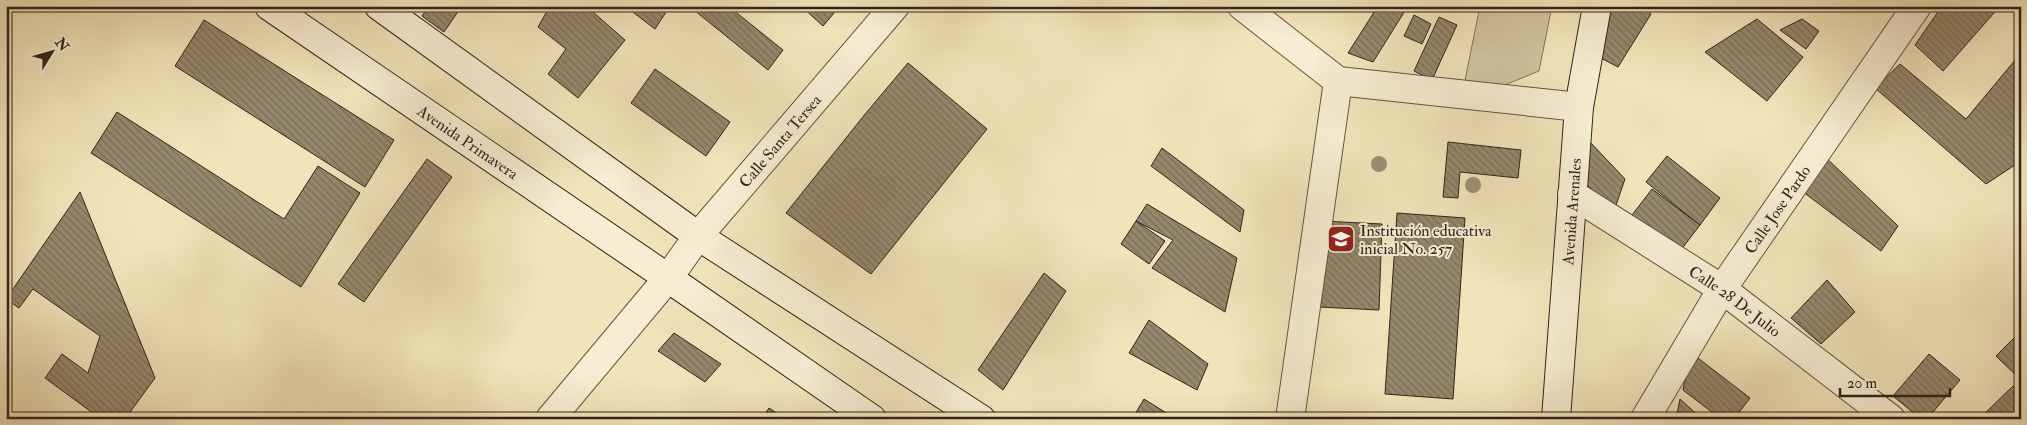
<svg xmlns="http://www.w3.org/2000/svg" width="2027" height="425" viewBox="0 0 2027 425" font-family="'IM FELL Double Pica',serif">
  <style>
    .park { fill: #d0c39f; stroke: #80745c }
    .building { fill: url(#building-back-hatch); stroke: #31241a }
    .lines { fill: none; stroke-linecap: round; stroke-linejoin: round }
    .street-casing { stroke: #615442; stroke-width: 30 }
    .secondary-casing { stroke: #31241a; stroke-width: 30 }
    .street { stroke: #f6edd2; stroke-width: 28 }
    .secondary { stroke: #f6edd2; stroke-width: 28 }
    .tree { fill: #9d9074 }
    .labels { text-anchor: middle; stroke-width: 4; stroke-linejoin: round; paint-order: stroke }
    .street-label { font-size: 16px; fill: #31241a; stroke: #f6edd2 }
    .poi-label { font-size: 16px; fill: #31241a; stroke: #f6edd2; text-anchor: start }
  </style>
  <defs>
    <pattern id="building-back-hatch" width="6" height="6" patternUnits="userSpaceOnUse" patternTransform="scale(1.25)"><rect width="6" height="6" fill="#95886d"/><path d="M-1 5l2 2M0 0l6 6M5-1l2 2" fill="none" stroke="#7a6f59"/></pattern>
  </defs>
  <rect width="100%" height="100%" fill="#f1e4ba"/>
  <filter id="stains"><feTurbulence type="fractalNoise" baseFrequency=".004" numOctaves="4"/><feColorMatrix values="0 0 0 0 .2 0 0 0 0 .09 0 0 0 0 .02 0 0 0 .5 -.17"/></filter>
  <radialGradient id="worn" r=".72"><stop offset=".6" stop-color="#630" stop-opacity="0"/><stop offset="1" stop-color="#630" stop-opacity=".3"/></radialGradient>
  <polygon class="park" points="1480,6 1552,6 1539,71 1500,87 1463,90"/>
  <g class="building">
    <polygon points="429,6 462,6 444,32 422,16"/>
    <polygon points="550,6 586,6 625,40 578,98 548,74 566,49 538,27"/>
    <polygon points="625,6 670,6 655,29"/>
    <polygon points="689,6 728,6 783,50 768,70"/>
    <polygon points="801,6 840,6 823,26"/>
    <polygon points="1378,6 1408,6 1373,62 1348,53"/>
    <polygon points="1615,6 1645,6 1651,14 1618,67 1599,57 1606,19"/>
    <polygon points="1942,6 2000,6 1943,71 1915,45"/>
    <polygon points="1414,15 1431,24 1422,44 1404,36"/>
    <polygon points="1439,17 1457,25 1432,80 1414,71"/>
    <polygon points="1757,19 1803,57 1767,101 1705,52"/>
    <polygon points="1802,19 1819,31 1806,49 1780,30"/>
    <polygon points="204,20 394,140 365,187 175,66"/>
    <polygon points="2021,53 2021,161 1986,184 1875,88 1900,64 1966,119"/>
    <polygon points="908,63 987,129 871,274 786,213 866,113"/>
    <polygon points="655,69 730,122 706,156 631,103"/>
    <polygon points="117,112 284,219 318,166 360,193 301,287 91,153"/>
    <polygon points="1589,141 1625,179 1615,208 1579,179"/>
    <polygon points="1448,142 1521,150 1518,178 1460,172 1458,198 1443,197"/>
    <polygon points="1162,148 1244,210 1240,232 1151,166"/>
    <polygon points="1822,154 1898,226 1881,251 1802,191"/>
    <polygon points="1667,156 1720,198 1700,225 1646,182"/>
    <polygon points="427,159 452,177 364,302 338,284"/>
    <polygon points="1652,189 1700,225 1677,255 1629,219"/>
    <polygon points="80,192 155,378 125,419 101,419 45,378 62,354 88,373 100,336 33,289 19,308 6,299"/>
    <polygon points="1147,204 1237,258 1225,312 1152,268 1173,240 1136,221"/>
    <polygon points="1397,213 1465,218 1453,399 1385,394"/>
    <polygon points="1136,221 1165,241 1149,264 1121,244"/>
    <polygon points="1322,221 1382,224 1379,310 1319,307"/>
    <polygon points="1044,273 1066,291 1003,390 978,370"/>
    <polygon points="1827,280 1855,312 1821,344 1791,318"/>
    <polygon points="1149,320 1208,364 1197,390 1129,353"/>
    <polygon points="2021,331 2021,380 1996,356"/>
    <polygon points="674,333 721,364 705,382 658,351"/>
    <polygon points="1690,352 1750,398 1734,419 1721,419 1683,390"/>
    <polygon points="1929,354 1960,380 1927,419 1921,419 1893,396"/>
    <polygon points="2013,386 2021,394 2021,419 1979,419"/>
    <polygon points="1144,399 1176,419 1132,419"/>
    <polygon points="1680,399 1702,419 1676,419"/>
    <polygon points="769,408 786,419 762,419"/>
  </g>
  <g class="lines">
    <g class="street-casing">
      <g id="street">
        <polyline points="1242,6 1338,81 1579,107"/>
        <path id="s1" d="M1572,194L1722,289L1891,419"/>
        <path id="s2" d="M550,419L668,278L698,236L895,6"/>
        <polyline points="1290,419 1338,81"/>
        <path id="s3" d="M1645,419L1722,289L1917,6"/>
      </g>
    </g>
    <g class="secondary-casing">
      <g id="secondary">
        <path id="s4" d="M269,6L668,278L872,419"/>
        <polyline points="379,6 698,236 981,419"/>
        <path id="s5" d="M1556,419L1579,107L1597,6"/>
      </g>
    </g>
    <use href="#street" class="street"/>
    <use href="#secondary" class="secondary"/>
  </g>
  <g class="tree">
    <circle cx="1379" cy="164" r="8"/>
    <circle cx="1473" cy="185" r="8"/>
  </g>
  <defs>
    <g id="school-square" transform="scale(1.4375)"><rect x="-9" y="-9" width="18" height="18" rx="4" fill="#8f2418" stroke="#f6edd2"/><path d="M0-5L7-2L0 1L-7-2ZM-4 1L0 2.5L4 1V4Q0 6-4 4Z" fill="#fff"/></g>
  </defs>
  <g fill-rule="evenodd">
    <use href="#school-square" x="1341" y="239"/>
  </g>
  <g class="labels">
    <g class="street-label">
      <text dy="6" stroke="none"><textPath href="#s2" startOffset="361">Calle Santa Tersea</textPath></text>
      <text dy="6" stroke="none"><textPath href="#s4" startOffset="241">Avenida Primavera</textPath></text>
      <text dy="6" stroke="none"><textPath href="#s3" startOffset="248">Calle Jose Pardo</textPath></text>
      <text dy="6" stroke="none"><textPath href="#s5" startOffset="208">Avenida Arenales</textPath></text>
      <text dy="6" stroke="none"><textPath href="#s1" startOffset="195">Calle 28 De Julio</textPath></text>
    </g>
    <g class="poi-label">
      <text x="1360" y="236">Institución educativa<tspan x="1360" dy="18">inicial No. 257</tspan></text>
    </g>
  </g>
  <rect width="2027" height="425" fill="none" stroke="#f1e4ba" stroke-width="25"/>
  <rect x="8" y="8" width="2012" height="410" fill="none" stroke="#31241a" stroke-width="2.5"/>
  <rect x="12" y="12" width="2002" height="400" fill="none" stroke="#31241a"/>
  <g transform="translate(52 52) rotate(53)" stroke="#f6edd2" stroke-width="4" paint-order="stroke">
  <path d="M0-4L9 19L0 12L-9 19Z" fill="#31241a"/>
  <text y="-8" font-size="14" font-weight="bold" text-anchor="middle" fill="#31241a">N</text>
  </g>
  <path d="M1840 388v8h110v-8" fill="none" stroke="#31241a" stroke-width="2.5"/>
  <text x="1847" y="388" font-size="15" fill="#31241a" stroke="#f6edd2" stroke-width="4" paint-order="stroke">20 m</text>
  <rect width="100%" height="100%" filter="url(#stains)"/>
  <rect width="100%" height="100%" fill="url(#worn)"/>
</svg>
